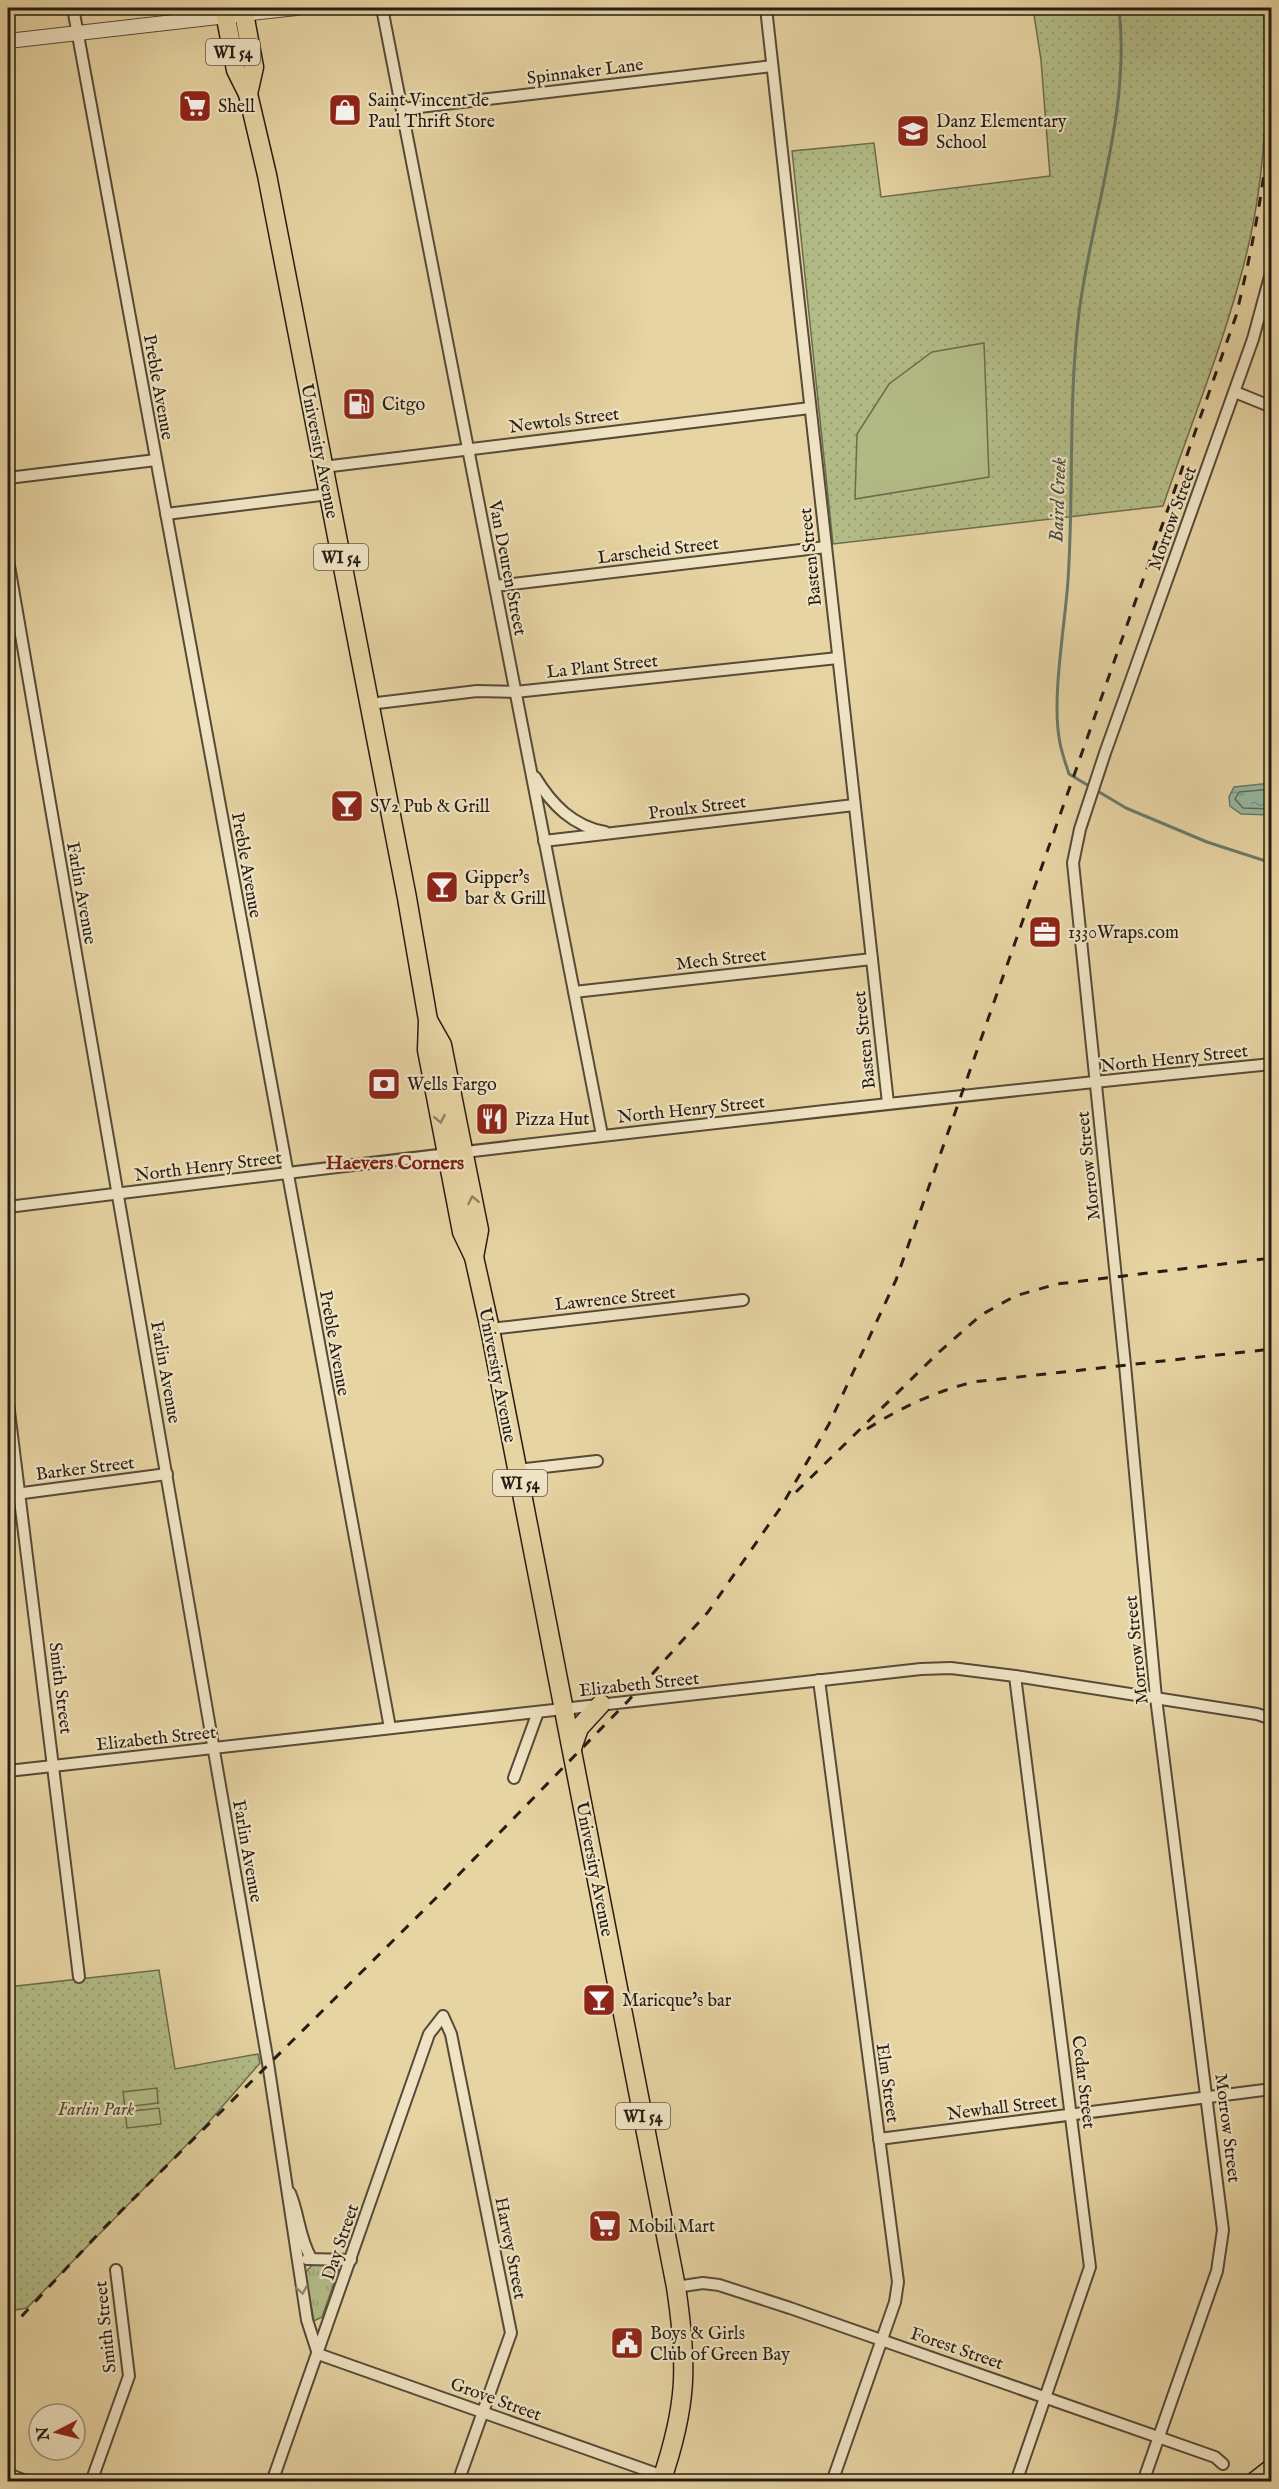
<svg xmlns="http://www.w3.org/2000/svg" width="1279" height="2489" viewBox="0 0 1279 2489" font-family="'IM FELL English',serif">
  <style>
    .grass { fill: url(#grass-tufts); stroke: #6c6c4e; stroke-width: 1.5 }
    .park { fill: url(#park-dots); stroke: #6c6c4e; stroke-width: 1.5 }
    .garden { fill: #b3bd88; stroke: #6c6c4e; stroke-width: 1.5 }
    .water { fill: url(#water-ripples); stroke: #697a69; stroke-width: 1.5 }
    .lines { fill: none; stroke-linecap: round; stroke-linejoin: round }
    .shore { stroke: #5e6a5b; stroke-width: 1.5 }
    .stream { stroke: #697a69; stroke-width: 3 }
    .minor-casing { stroke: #564a38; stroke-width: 14 }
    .tertiary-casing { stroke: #564a38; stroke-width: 16 }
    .primary-casing { stroke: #251c14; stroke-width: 21 }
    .minor { stroke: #efe3c3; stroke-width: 10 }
    .tertiary { stroke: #efe3c3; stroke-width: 14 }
    .primary { stroke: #e7d4a3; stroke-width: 18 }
    .rail { stroke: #251c14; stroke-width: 3; stroke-dasharray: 10 10; stroke-linecap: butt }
    .oneway { stroke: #908163 }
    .oneway2 { stroke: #948974 }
    .labels { text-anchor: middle; stroke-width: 4.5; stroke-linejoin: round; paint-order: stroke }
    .shield { fill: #efe3c3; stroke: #625848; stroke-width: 1.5 }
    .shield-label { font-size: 16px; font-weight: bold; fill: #251c14 }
    .street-label { font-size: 18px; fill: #251c14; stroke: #efe3c3 }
    .poi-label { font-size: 18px; fill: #251c14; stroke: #efe3c3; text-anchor: start }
    .park-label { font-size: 18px; font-style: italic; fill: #504c37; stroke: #efe3c3 }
    .water-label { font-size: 20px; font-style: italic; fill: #474b3f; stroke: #efe3c3 }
    .neighbourhood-label { font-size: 20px; font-weight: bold; fill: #7a1f14; stroke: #efe3c3 }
  </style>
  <defs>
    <pattern id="grass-tufts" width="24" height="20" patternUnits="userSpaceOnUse" patternTransform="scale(1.5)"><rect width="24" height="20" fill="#b3bd88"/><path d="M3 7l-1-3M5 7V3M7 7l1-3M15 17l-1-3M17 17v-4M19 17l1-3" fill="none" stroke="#9aa274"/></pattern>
    <pattern id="park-dots" width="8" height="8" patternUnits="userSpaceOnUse" patternTransform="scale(1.5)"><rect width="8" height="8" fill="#b3bd88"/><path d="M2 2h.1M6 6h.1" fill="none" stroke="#9aa274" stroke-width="1.8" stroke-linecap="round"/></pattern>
    <pattern id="water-ripples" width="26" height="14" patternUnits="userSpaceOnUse" patternTransform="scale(1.5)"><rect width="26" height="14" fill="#97b8a2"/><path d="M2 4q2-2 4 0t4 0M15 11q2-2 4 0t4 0" fill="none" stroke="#7b9583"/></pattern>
  </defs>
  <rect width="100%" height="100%" fill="#e7d4a3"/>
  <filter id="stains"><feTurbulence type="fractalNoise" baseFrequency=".00333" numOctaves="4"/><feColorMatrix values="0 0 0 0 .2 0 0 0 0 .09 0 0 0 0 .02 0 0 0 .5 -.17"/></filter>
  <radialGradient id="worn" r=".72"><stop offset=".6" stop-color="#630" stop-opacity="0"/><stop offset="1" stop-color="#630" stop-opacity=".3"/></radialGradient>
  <polygon class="grass" points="314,2263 337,2264 339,2269 322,2317 314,2321 305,2273"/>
  <g class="park">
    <path d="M1033,8H1263C1269,89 1266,176 1246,256C1225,341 1191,423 1163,506L833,544L792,151L874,143L881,197L1050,176L1041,60Z"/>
    <polygon points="159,1970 175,2069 258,2054 260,2063 207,2124 27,2308 8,2311 8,1987"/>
  </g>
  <g class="garden">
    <polygon points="984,343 989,477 855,499 857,434 889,384 932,352"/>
    <polygon points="157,2088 158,2103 125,2107 123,2092"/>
    <polygon points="159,2108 161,2124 127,2128 125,2112"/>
  </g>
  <polygon class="water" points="1271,783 1271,815 1241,814 1230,806 1229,797 1234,787"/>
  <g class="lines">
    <polyline class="shore" points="1272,789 1239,792 1235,799 1243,808 1272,809"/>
    <path class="stream" d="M1119,8C1131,111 1092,211 1079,313C1068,401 1074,491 1068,580C1065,627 1051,699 1060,743C1062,754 1066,764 1069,774L1126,808L1207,842L1272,863"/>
    <g class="minor-casing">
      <g id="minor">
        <polyline points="73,8 390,1728"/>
        <polyline points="382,8 602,1135"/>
        <polyline points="766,8 888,1103"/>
        <polyline points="402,109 772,66"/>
        <polyline points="1235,392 1272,407"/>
        <polyline points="323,467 810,408"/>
        <polyline points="8,478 156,460"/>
        <polyline points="166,514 329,494"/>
        <polyline points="8,560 268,2063 307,2320 318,2354 663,2476"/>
        <polyline points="495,586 826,547"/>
        <polyline points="369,704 477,691 515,692 838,658"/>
        <path d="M535,777C552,805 573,826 605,832"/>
        <polyline points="544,841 854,805"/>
        <polyline points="574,992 872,959"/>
        <path d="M8,1207C428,1155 849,1106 1272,1064"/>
        <polyline points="490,1329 743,1300"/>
        <polyline points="8,1403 79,1977"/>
        <polyline points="517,1470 597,1461"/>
        <polyline points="8,1495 167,1474"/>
        <polyline points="1015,1676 1090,2267 1016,2482"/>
        <polyline points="819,1680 898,2282 895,2302 832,2482"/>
        <polyline points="8,1771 921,1669 951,1668 1015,1676 1257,1714 1272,1719"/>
        <polyline points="514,1778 538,1712"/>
        <polyline points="879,2139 1272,2089"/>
        <path d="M290,2193C299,2214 299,2238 311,2258"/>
        <polyline points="307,2259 351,2260"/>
        <polyline points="676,2287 703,2283 719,2285 790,2308 1215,2457 1223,2464"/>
        <polyline points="8,2474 28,2482"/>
        <polyline points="91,2482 129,2376 116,2270"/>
        <polyline points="272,2482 429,2034 443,2016 451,2034 511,2333 458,2482"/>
        <polyline points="1143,2482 1217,2271 1223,2230 1156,1698 1125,1365 1073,863 1080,829 1105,753 1253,339 1272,269"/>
      </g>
    </g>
    <g class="tertiary-casing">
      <polyline id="tertiary" points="8,41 296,8"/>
    </g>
    <g class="primary-casing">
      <g id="primary">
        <path d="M224,8L236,70L248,94L267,175L407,898L428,1020L427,1050L462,1232L474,1257L490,1329L676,2287C688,2366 687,2406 661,2482"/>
        <polyline points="243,8 254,67 248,94"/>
        <polyline points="429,1022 442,1045 479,1230 474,1257"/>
        <polyline points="572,1748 579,1728 601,1704"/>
        <polyline points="1254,2482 1272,2468"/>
      </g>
    </g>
    <use href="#minor" class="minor"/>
    <use href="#tertiary" class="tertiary"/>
    <use href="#primary" class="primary"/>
    <g class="rail">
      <polyline points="1268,8 1272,55"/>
      <path d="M867,1429C902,1407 934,1392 973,1382L1272,1349"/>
      <polyline points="796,1492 938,1353 981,1315 1015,1296 1057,1284 1272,1258"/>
      <path d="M8,2331L101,2231L435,1899L628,1701L708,1612L781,1507L829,1424L896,1280L1236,316C1255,237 1268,168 1272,87"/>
    </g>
  </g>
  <defs><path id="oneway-chevron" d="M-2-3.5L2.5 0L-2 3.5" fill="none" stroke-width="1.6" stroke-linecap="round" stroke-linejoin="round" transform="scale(1.5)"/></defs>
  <g class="oneway">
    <use href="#oneway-chevron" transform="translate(440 1119) rotate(79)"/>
    <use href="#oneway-chevron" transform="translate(473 1200) rotate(-101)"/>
  </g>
  <use class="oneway2" href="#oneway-chevron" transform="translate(302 2290) rotate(80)"/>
  <defs>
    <g id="supermarket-square" transform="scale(1.725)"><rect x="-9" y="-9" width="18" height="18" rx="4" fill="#8f2418" stroke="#efe3c3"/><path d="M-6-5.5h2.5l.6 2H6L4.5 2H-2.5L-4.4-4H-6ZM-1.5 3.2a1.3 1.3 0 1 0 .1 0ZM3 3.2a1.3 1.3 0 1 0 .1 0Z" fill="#fff"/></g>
    <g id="shop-square" transform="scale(1.725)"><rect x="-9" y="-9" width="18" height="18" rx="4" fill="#8f2418" stroke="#efe3c3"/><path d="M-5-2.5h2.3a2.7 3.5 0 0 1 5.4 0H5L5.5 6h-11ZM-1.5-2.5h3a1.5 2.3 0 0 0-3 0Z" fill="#fff"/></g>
    <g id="school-square" transform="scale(1.725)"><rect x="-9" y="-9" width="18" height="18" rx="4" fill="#8f2418" stroke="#efe3c3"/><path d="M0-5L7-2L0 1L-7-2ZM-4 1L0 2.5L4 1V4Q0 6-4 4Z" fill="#fff"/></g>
    <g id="fuel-square" transform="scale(1.725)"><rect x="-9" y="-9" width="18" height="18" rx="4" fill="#8f2418" stroke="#efe3c3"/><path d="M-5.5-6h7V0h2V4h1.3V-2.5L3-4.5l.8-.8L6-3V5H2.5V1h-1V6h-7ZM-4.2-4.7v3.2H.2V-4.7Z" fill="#fff"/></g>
    <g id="bar-square" transform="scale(1.725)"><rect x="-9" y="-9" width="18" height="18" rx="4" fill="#8f2418" stroke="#efe3c3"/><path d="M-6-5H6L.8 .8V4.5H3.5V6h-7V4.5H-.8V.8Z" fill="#fff"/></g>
    <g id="office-square" transform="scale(1.725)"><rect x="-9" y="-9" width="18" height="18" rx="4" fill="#8f2418" stroke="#efe3c3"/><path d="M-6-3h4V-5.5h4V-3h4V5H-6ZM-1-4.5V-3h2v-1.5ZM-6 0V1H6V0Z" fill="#fff"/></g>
    <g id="bank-square" transform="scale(1.725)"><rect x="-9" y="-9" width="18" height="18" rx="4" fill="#8f2418" stroke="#efe3c3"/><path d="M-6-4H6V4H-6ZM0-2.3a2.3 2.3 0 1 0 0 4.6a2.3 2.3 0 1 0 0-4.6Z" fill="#fff"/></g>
    <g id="restaurant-square" transform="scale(1.725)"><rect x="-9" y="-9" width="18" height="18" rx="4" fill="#8f2418" stroke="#efe3c3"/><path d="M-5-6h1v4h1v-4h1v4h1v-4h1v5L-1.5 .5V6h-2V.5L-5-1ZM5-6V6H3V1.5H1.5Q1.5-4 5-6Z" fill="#fff"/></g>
    <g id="civic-square" transform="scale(1.725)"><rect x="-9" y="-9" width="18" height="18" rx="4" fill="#8f2418" stroke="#efe3c3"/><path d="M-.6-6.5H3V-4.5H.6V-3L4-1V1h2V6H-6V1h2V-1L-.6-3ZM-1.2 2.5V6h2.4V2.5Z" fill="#fff"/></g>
  </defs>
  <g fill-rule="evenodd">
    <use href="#supermarket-square" x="195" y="106"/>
    <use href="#shop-square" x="345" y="110"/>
    <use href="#school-square" x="913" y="131"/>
    <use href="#fuel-square" x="359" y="404"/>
    <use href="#bar-square" x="347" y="806"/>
    <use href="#bar-square" x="442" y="887"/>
    <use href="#office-square" x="1045" y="932"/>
    <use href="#bank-square" x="384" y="1084"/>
    <use href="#restaurant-square" x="492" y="1119"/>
    <use href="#bar-square" x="599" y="2000"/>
    <use href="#supermarket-square" x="605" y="2226"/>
    <use href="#civic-square" x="627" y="2343"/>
  </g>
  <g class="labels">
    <g class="shield">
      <rect x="206" y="39" width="54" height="26" rx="4.5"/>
      <rect x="314" y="544" width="54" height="26" rx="4.5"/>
      <rect x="493" y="1470" width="54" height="26" rx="4.5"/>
      <rect x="616" y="2103" width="54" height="26" rx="4.5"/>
    </g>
    <g class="shield-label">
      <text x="233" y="58">WI 54</text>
      <text x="341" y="563">WI 54</text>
      <text x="520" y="1489">WI 54</text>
      <text x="643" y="2122">WI 54</text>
    </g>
    <g class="street-label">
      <text transform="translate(585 71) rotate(-7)" y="6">Spinnaker Lane</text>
      <text transform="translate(159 387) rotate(80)" y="6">Preble Avenue</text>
      <text transform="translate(564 420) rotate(-7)" y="6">Newtols Street</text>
      <text transform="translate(320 451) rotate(79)" y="6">University Avenue</text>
      <text transform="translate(1172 518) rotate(-70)" y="6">Morrow Street</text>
      <text transform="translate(658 550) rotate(-7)" y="6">Larscheid Street</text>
      <text transform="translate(810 557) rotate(-96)" y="6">Basten Street</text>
      <text transform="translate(508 568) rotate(79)" y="6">Van Deuren Street</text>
      <text transform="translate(602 666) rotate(-6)" y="6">La Plant Street</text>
      <text transform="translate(697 807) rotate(-7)" y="6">Proulx Street</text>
      <text transform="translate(247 865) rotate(80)" y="6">Preble Avenue</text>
      <text transform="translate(82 893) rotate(80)" y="6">Farlin Avenue</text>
      <text transform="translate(721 959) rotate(-6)" y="6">Mech Street</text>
      <text transform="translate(864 1040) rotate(-96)" y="6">Basten Street</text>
      <text transform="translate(1174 1058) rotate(-6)" y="6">North Henry Street</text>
      <text transform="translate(691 1109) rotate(-6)" y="6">North Henry Street</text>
      <text transform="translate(208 1166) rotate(-7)" y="6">North Henry Street</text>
      <text transform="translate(1088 1166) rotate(-96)" y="6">Morrow Street</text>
      <text transform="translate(615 1298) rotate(-6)" y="6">Lawrence Street</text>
      <text transform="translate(335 1343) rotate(80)" y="6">Preble Avenue</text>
      <text transform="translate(166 1372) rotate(80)" y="6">Farlin Avenue</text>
      <text transform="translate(498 1375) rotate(79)" y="6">University Avenue</text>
      <text transform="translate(85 1468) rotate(-7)" y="6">Barker Street</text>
      <text transform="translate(1136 1650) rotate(-96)" y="6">Morrow Street</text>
      <text transform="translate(639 1684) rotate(-6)" y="6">Elizabeth Street</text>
      <text transform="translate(61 1688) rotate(83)" y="6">Smith Street</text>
      <text transform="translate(156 1738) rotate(-6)" y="6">Elizabeth Street</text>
      <text transform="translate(248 1851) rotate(80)" y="6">Farlin Avenue</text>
      <text transform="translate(595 1869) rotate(79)" y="6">University Avenue</text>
      <text transform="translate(1084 2082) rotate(83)" y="6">Cedar Street</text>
      <text transform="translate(888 2083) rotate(82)" y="6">Elm Street</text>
      <text transform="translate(1002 2107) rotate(-7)" y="6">Newhall Street</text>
      <text transform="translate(1228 2128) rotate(83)" y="6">Morrow Street</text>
      <text transform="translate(340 2242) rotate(-71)" y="6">Day Street</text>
      <text transform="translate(511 2248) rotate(79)" y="6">Harvey Street</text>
      <text transform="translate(105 2327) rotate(-96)" y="6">Smith Street</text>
      <text transform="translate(957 2348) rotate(19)" y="6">Forest Street</text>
      <text transform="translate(496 2399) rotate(20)" y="6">Grove Street</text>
    </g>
    <g class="poi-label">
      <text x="368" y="106">Saint Vincent de<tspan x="368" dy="21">Paul Thrift Store</tspan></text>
      <text x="218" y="112">Shell</text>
      <text x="936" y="127">Danz Elementary<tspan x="936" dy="21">School</tspan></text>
      <text x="382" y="410">Citgo</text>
      <text x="370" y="812">SV2 Pub &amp; Grill</text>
      <text x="465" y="883">Gipper's<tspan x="465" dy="21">bar &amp; Grill</tspan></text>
      <text x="1068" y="938">1330Wraps.com</text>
      <text x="407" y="1090">Wells Fargo</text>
      <text x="515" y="1125">Pizza Hut</text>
      <text x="622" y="2006">Maricque's bar</text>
      <text x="628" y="2232">Mobil Mart</text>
      <text x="650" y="2339">Boys &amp; Girls<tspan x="650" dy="21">Club of Green Bay</tspan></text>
    </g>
    <g class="park-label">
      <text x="96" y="2115">Farlin Park</text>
    </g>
    <g class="water-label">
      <text transform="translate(1057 500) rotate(-88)" y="7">Baird Creek</text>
    </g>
    <g class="neighbourhood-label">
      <text x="395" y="1169">Haevers Corners</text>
    </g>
  </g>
  <rect width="1279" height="2489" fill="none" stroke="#e7d4a3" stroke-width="30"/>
  <rect x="9" y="9" width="1261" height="2471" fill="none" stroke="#251c14" stroke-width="3"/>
  <rect x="15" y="15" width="1249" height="2459" fill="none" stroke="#251c14" stroke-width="1.5"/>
  <g transform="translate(57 2432) rotate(263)"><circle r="28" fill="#efe3c3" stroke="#9e937d" stroke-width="1.5"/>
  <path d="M0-4.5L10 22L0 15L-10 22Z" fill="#8f2418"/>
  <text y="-9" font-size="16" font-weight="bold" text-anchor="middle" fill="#251c14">N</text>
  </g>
  <rect width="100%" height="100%" filter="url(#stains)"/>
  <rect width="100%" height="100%" fill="url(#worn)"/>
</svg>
